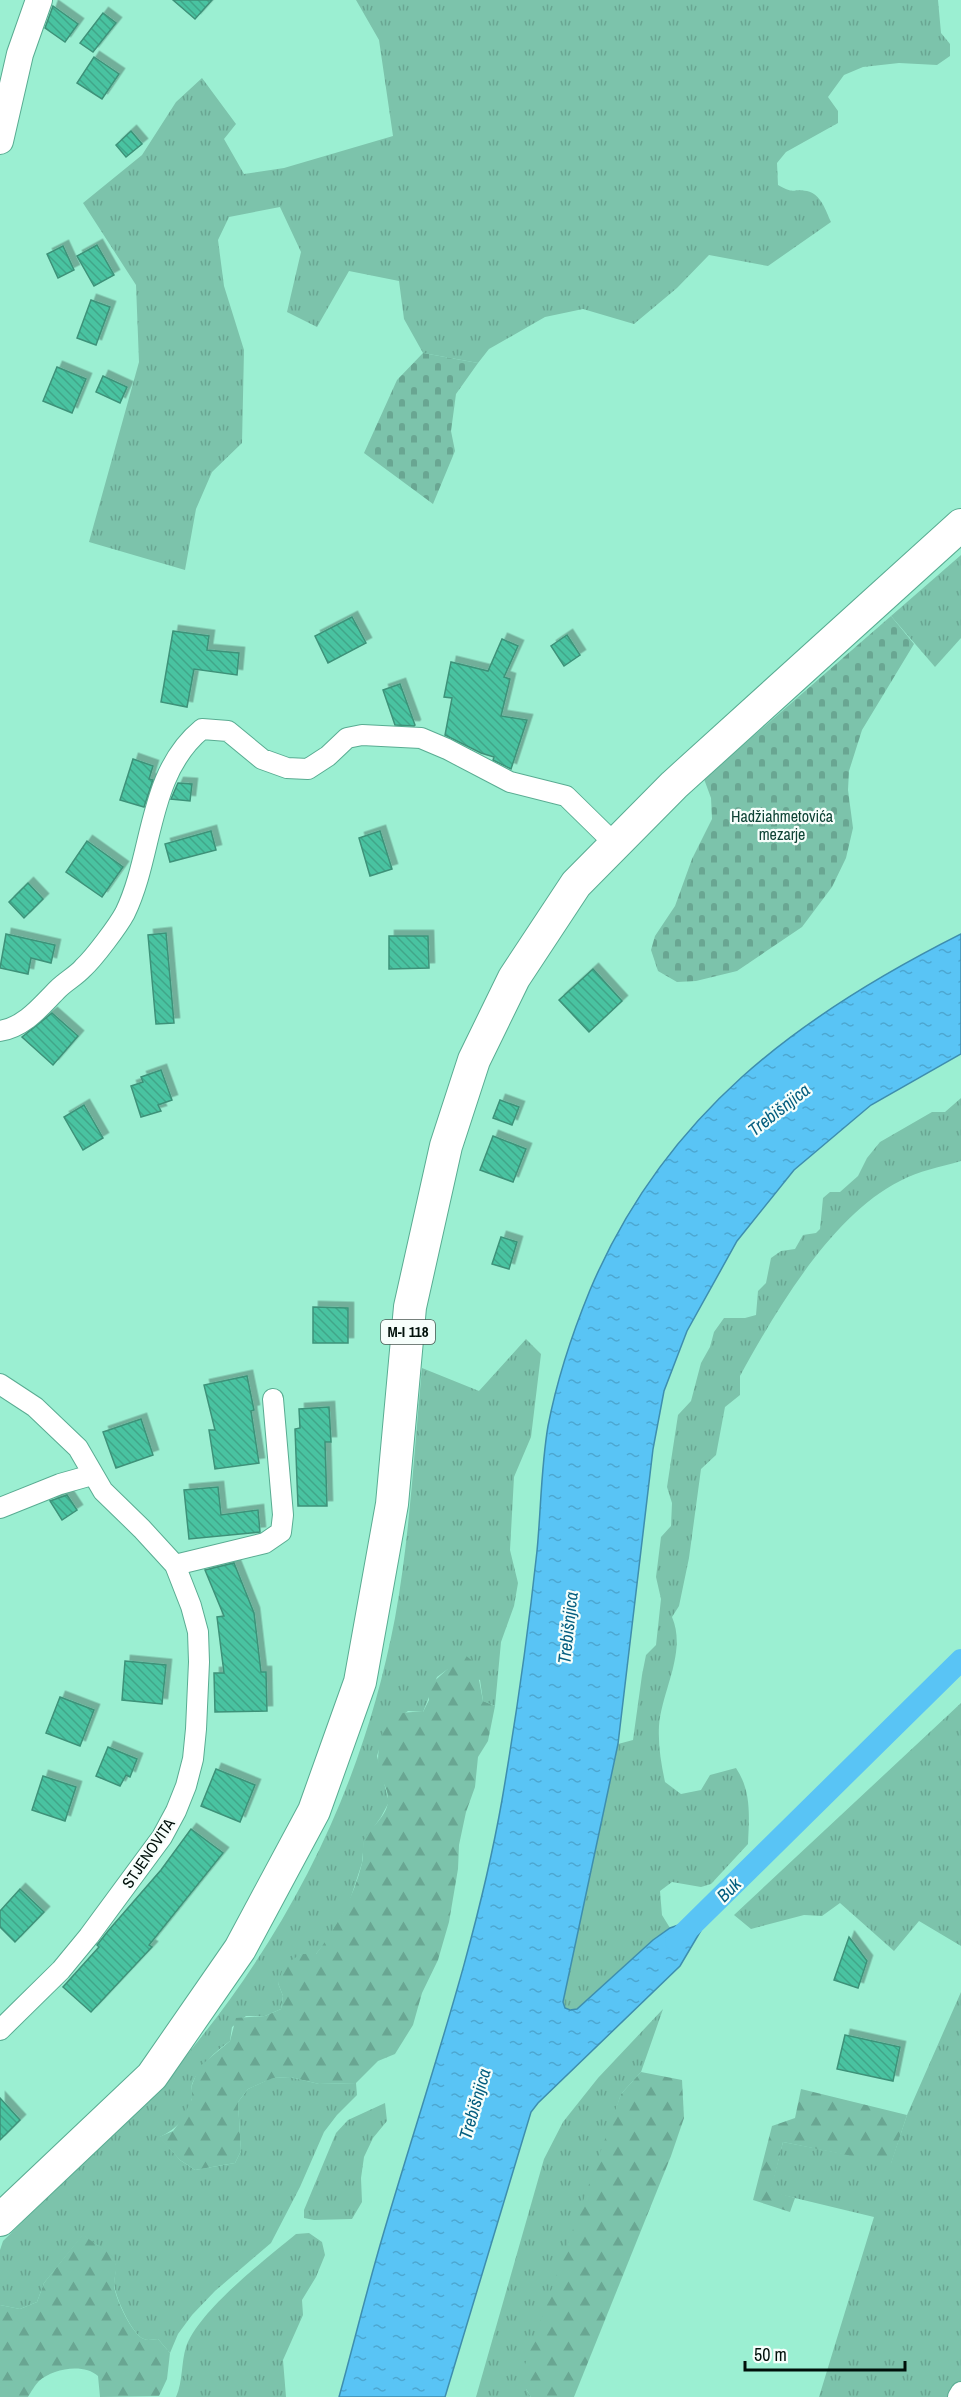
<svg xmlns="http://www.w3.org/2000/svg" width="961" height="2397" viewBox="0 0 961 2397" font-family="'Archivo Narrow',sans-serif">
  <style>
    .grass { fill: url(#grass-tufts) }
    .forest { fill: url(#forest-firs) }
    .cemetery { fill: url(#cemetery-stones) }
    .water { fill: url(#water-ripples); stroke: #3e8eae; stroke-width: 1.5 }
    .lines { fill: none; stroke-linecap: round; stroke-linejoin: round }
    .canal { stroke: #59c4f5; stroke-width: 22 }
    .building { fill: url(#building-back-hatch); stroke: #3e9279; stroke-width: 1.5; filter: url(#shadow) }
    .minor-casing { stroke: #59ac92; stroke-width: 22 }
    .tertiary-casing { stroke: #59ac92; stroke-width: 28 }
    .primary-casing { stroke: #59ac92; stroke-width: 34 }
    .minor { stroke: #fff; stroke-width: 20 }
    .tertiary { stroke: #fff; stroke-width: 26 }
    .primary { stroke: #fff; stroke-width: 32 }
    .labels { text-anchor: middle; stroke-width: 4.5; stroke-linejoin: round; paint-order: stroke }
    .shield { fill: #f6fefb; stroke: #4a5752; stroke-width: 1.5 }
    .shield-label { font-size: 15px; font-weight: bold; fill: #00100a }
    .park-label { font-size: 16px; fill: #0e4335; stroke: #f6fefb }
    .street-label { font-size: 16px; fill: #00100a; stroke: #f6fefb }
    .water-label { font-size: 18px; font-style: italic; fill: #045e7f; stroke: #f6fefb }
  </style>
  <defs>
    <pattern id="grass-tufts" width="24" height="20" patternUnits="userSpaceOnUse" patternTransform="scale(1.5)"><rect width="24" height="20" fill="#7cc3ab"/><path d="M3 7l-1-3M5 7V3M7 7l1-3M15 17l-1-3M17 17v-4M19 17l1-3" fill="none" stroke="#69a692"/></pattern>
    <pattern id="forest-firs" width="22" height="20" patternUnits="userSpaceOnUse" patternTransform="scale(1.5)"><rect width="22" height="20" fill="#7cc3ab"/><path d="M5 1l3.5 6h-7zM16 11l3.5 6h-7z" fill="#69a692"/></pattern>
    <pattern id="cemetery-stones" width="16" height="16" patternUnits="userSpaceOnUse" patternTransform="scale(1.5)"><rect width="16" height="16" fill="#7cc3ab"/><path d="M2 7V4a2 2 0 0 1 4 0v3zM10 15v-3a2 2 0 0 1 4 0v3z" fill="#69a692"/></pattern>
    <pattern id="water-ripples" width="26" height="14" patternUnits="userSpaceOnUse" patternTransform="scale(1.5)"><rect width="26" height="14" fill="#59c4f5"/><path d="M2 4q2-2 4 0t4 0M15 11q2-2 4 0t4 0" fill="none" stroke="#4ca7d1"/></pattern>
    <pattern id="building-back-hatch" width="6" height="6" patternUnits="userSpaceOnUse" patternTransform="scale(1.5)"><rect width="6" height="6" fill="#4ac3a1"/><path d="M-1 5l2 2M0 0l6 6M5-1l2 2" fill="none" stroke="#3fa689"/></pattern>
    <filter id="shadow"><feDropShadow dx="5.5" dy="-5.5" stdDeviation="0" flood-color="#0004"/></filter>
  </defs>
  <rect width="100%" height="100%" fill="#9befd2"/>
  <g class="grass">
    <path d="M356,0H938L941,33L950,44V56L937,65L899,63L863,67L844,75L828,97L838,111V123L786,152L777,163L778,185C795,195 792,188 807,191C821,194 826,211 831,222L768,266L709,255L677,288L634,324L583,309L545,317L489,349L478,363L423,353L404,319L399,281L349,271L317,327L287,312L301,252L280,207L229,217L218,240L224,286L244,350L242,443L212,472L196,509L185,570L89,542L139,362L136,285L83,203L142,155L176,102L202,78L236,124L224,139L244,174L284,168L393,136L379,40Z"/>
    <polygon points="961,555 961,638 935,667 891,616"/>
    <path d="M961,1098V1161C941,1167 918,1171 900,1181C832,1215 776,1310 740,1376V1395L725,1407L716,1455L701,1469L689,1558L679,1606L672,1617C687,1652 662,1690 659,1726C658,1745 661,1763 665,1782L681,1794L701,1790L710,1775L736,1768C752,1792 749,1817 748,1844L711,1884L701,1887L672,1882L660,1891L662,1915L670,1928L653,1940L577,2009H565L563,2002L618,1744L633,1740L642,1675L646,1655L656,1645L661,1599L656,1577L661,1537L671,1526L672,1503L667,1487L678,1415L691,1401L701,1363L710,1347L714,1332L724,1318H745L756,1315L758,1291L766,1283L771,1258L781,1251L795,1249L803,1235L816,1233L820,1229L823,1198L830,1192H840L858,1176L867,1158L880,1142L932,1112H945Z"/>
    <path d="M526,1339L541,1354L531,1437L514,1477L510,1550L518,1583L514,1606L501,1642L495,1706L483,1701L480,1680L448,1669L437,1677L423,1712L408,1711L386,1727L377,1756L389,1802L381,1817L364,1841L362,1863L349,1903L332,1934L316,1954H301L278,1983L283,1996L281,2009L265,2016H246L232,2027L230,2041C216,2051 199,2066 192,2084C191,2088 193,2093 192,2098C190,2116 175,2130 160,2137L180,2160L195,2170L235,2163L241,2151L238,2102L248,2089L272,2078L290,2077L319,2084L356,2083L357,2095L337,2115L324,2132L300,2187L271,2243L215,2291L192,2315L178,2334L170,2353L158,2339C154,2339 148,2341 144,2339C132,2335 115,2296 114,2284C114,2276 118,2268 114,2261C107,2248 94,2245 83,2235L44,2283L37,2302L20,2309L0,2305V2250L3,2241C66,2179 133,2119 190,2051C295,1923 364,1781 395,1618C410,1536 414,1451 422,1368L479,1391Z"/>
    <polygon points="961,1703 961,1946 919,1921 894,1951 840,1903 822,1916 804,1915 751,1929 734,1915"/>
    <polygon points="961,1992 961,2397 819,2397 874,2217 770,2192 783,2142 891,2163 907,2115"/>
    <polygon points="663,2009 641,2072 621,2094 526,2389 531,2397 476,2397 544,2159 563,2122 598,2078"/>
    <polygon points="385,2103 387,2121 373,2138 364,2157 361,2178 362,2202 352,2219 314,2220 304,2218 304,2210 336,2133 348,2120"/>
    <path d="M309,2233L322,2242L325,2255L316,2277L302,2300L303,2315L283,2360L286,2397H176C183,2381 181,2363 186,2347C199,2310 266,2259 296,2234Z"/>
  </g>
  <g class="forest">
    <path d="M464,1654L476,1664L483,1701L495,1706L488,1741L478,1757L475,1787L466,1812L459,1845L458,1869L449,1922L438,1960L422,1993L413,2025L395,2054L378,2061L356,2083L319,2084L290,2077L273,2078L248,2089L238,2102L241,2151L235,2163L195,2170L180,2160L159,2137L173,2131L182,2119L192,2099V2085L199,2067L230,2041L236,2018L265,2016L281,2009L283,1996L278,1983L284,1965L301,1954H316C337,1927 354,1897 362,1863C364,1856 362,1847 364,1840C370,1827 387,1817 388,1801C389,1789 381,1781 379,1771C376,1756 380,1729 392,1718C400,1711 413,1712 423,1712L429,1700V1686Z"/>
    <polygon points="641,2072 682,2080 684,2118 671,2156 574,2397 531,2397 526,2389 522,2373 621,2094"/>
    <polygon points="801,2089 907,2115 891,2164 783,2142 771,2191 795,2198 790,2212 753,2200 772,2126 795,2118"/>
    <path d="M83,2234C93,2245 113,2249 116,2265C117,2271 114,2278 114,2284C114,2296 132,2335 144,2339C148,2341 154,2339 158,2339L170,2353L167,2379L159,2396L100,2397L98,2376C84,2363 53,2368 39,2381C35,2385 31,2392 28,2397H0V2305L20,2309L37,2302L44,2283Z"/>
  </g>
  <g class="cemetery">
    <polygon points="423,353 478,363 456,394 451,431 455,451 433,504 364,453 397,380"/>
    <polygon points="891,616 914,644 862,730 849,771 848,790 853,828 846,858 832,887 802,927 737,971 696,981 677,982 658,971 651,950 655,936 675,906 692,859 712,819 711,798 704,779"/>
  </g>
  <path class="water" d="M961,934V1054L871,1105L794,1170L737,1241L687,1331L664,1391L653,1449L618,1744L563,2002L565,2008L570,2010L577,2009L653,1940L670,1928L695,1919L703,1927L680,1966L538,2103L531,2112L445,2397H339C354,2343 367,2289 383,2235C425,2091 476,1948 502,1800C516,1718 528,1634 537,1551C541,1510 541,1467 548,1426C557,1379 572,1334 590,1290C664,1115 796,1017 961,934Z"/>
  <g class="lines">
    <polyline class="canal" points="676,1941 961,1660"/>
  </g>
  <g class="building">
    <polygon points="173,0 212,0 195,19"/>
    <polygon points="53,6 78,24 65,42 45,28"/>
    <polygon points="103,13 116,23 93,52 80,43"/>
    <polygon points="94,57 119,74 102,99 77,83"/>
    <polygon points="131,131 142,144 126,157 116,145"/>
    <polygon points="97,245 114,275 94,286 77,256"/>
    <polygon points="63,246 74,270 58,278 47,254"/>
    <polygon points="91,300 110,307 96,345 77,338"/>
    <polygon points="57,367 86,379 72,413 43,401"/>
    <polygon points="103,376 127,387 120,403 96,392"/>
    <polygon points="352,617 366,643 328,663 315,636"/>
    <polygon points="173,631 209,636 207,650 239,653 237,675 194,669 187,707 161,702"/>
    <polygon points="567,635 580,655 564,666 551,646"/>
    <polygon points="502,639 518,646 504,677 510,679 501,716 527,720 511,769 493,760 494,757 481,753 445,735 452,698 444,697 451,662 488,671"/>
    <polygon points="400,684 415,725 414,726 395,725 383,690"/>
    <polygon points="133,759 153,766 149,779 153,780 144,807 120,800"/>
    <polygon points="178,783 192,784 190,801 171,799"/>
    <polygon points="211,831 216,850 170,862 165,844"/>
    <polygon points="380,831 392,869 370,876 359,838"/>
    <polygon points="87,841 123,867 102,897 66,872"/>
    <polygon points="28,883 43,899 24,918 9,902"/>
    <polygon points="166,933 174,1023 156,1024 148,935"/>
    <polygon points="6,934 55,945 51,963 31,958 28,974 0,968"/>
    <polygon points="389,936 428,936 429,968 389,969"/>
    <polygon points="593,969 622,1001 589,1032 559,1000"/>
    <polygon points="52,1013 78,1036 53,1065 22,1037"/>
    <polygon points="161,1070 172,1100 158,1105 161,1111 141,1117 131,1086 143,1082 141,1077"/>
    <polygon points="500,1100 519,1107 512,1125 493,1118"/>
    <polygon points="84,1105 103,1138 83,1150 64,1117"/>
    <polygon points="493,1136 526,1149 513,1182 480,1170"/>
    <polygon points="501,1237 517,1242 509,1269 492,1264"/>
    <polygon points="313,1307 348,1308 348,1343 313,1343"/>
    <polygon points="247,1376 254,1410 251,1411 259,1463 215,1469 209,1430 215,1430 204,1385"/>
    <polygon points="329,1407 331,1442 325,1442 327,1506 298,1506 295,1429 300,1428 299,1409"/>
    <polygon points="141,1419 153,1455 116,1468 103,1432"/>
    <polygon points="218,1487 221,1515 258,1510 260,1532 189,1539 184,1490"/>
    <polygon points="67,1495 77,1510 62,1520 50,1501"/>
    <polygon points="234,1563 254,1613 261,1672 266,1672 267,1711 215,1712 214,1673 224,1673 217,1617 224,1616 205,1570"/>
    <polygon points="125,1661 166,1665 162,1704 122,1700"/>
    <polygon points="60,1697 94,1710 80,1746 46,1733"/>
    <polygon points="108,1747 137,1759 130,1777 126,1775 120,1786 96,1776"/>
    <polygon points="216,1769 255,1785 240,1822 201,1806"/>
    <polygon points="43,1776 76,1787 65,1821 32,1810"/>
    <polygon points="191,1829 223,1853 149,1945 152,1947 91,2012 63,1987 99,1947 97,1945 108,1931 161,1870"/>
    <polygon points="20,1889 44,1912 15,1942 0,1927 0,1911"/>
    <polygon points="849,1937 867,1961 858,1988 834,1980"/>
    <polygon points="845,2035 900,2047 893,2081 837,2069"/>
    <polygon points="0,2098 20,2120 0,2140"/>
  </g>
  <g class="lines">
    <g class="minor-casing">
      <g id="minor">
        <path d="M0,1031C25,1027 41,1006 58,989C66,981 76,976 83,968C94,958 118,926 125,913C154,853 147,774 202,729L228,731L262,759L287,768L308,769L328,756L347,738L362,735L421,738L447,749L510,782L566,796L615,844"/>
        <polyline points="0,1384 35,1407 78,1448 103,1491 142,1529 175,1565 191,1606 198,1632 199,1662 196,1729 193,1759 186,1786 176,1811 162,1837 89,1936 61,1970 0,2030"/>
        <polyline points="0,1508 60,1484 92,1475"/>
        <polyline points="175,1565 265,1543 281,1532 283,1515 273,1399"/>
        <polyline points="958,2397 961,2392"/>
      </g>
    </g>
    <g class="tertiary-casing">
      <polyline id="tertiary" points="0,141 20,54 39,0"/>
    </g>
    <g class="primary-casing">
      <polyline id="primary" points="0,2220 152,2076 240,1949 314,1811 360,1682 392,1504 410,1307 446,1146 474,1060 514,978 576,884 674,785 961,525"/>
    </g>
    <use href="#minor" class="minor"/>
    <use href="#tertiary" class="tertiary"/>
    <use href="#primary" class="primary"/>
  </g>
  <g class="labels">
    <rect class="shield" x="381" y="1320" width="54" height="24" rx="4.5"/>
    <g class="shield-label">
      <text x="408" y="1337">M-I 118</text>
    </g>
    <g class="park-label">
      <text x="782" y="822">Hadžiahmetovića<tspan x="782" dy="18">mezarje</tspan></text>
    </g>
    <g class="street-label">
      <text transform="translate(148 1853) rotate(-56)" y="6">STJENOVITA</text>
    </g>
    <g class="water-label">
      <text transform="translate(779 1110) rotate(-38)" y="6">Trebišnjica</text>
      <text transform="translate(568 1628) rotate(-84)" y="6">Trebišnjica</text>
      <text transform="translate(729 1890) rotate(-45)" y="6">Buk</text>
      <text transform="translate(475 2104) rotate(-74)" y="6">Trebišnjica</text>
    </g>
  </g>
  <path d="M745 2361v9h160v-9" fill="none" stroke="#00100a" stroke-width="3"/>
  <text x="754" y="2361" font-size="18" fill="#00100a" stroke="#f6fefb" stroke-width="4.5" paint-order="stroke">50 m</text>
</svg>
